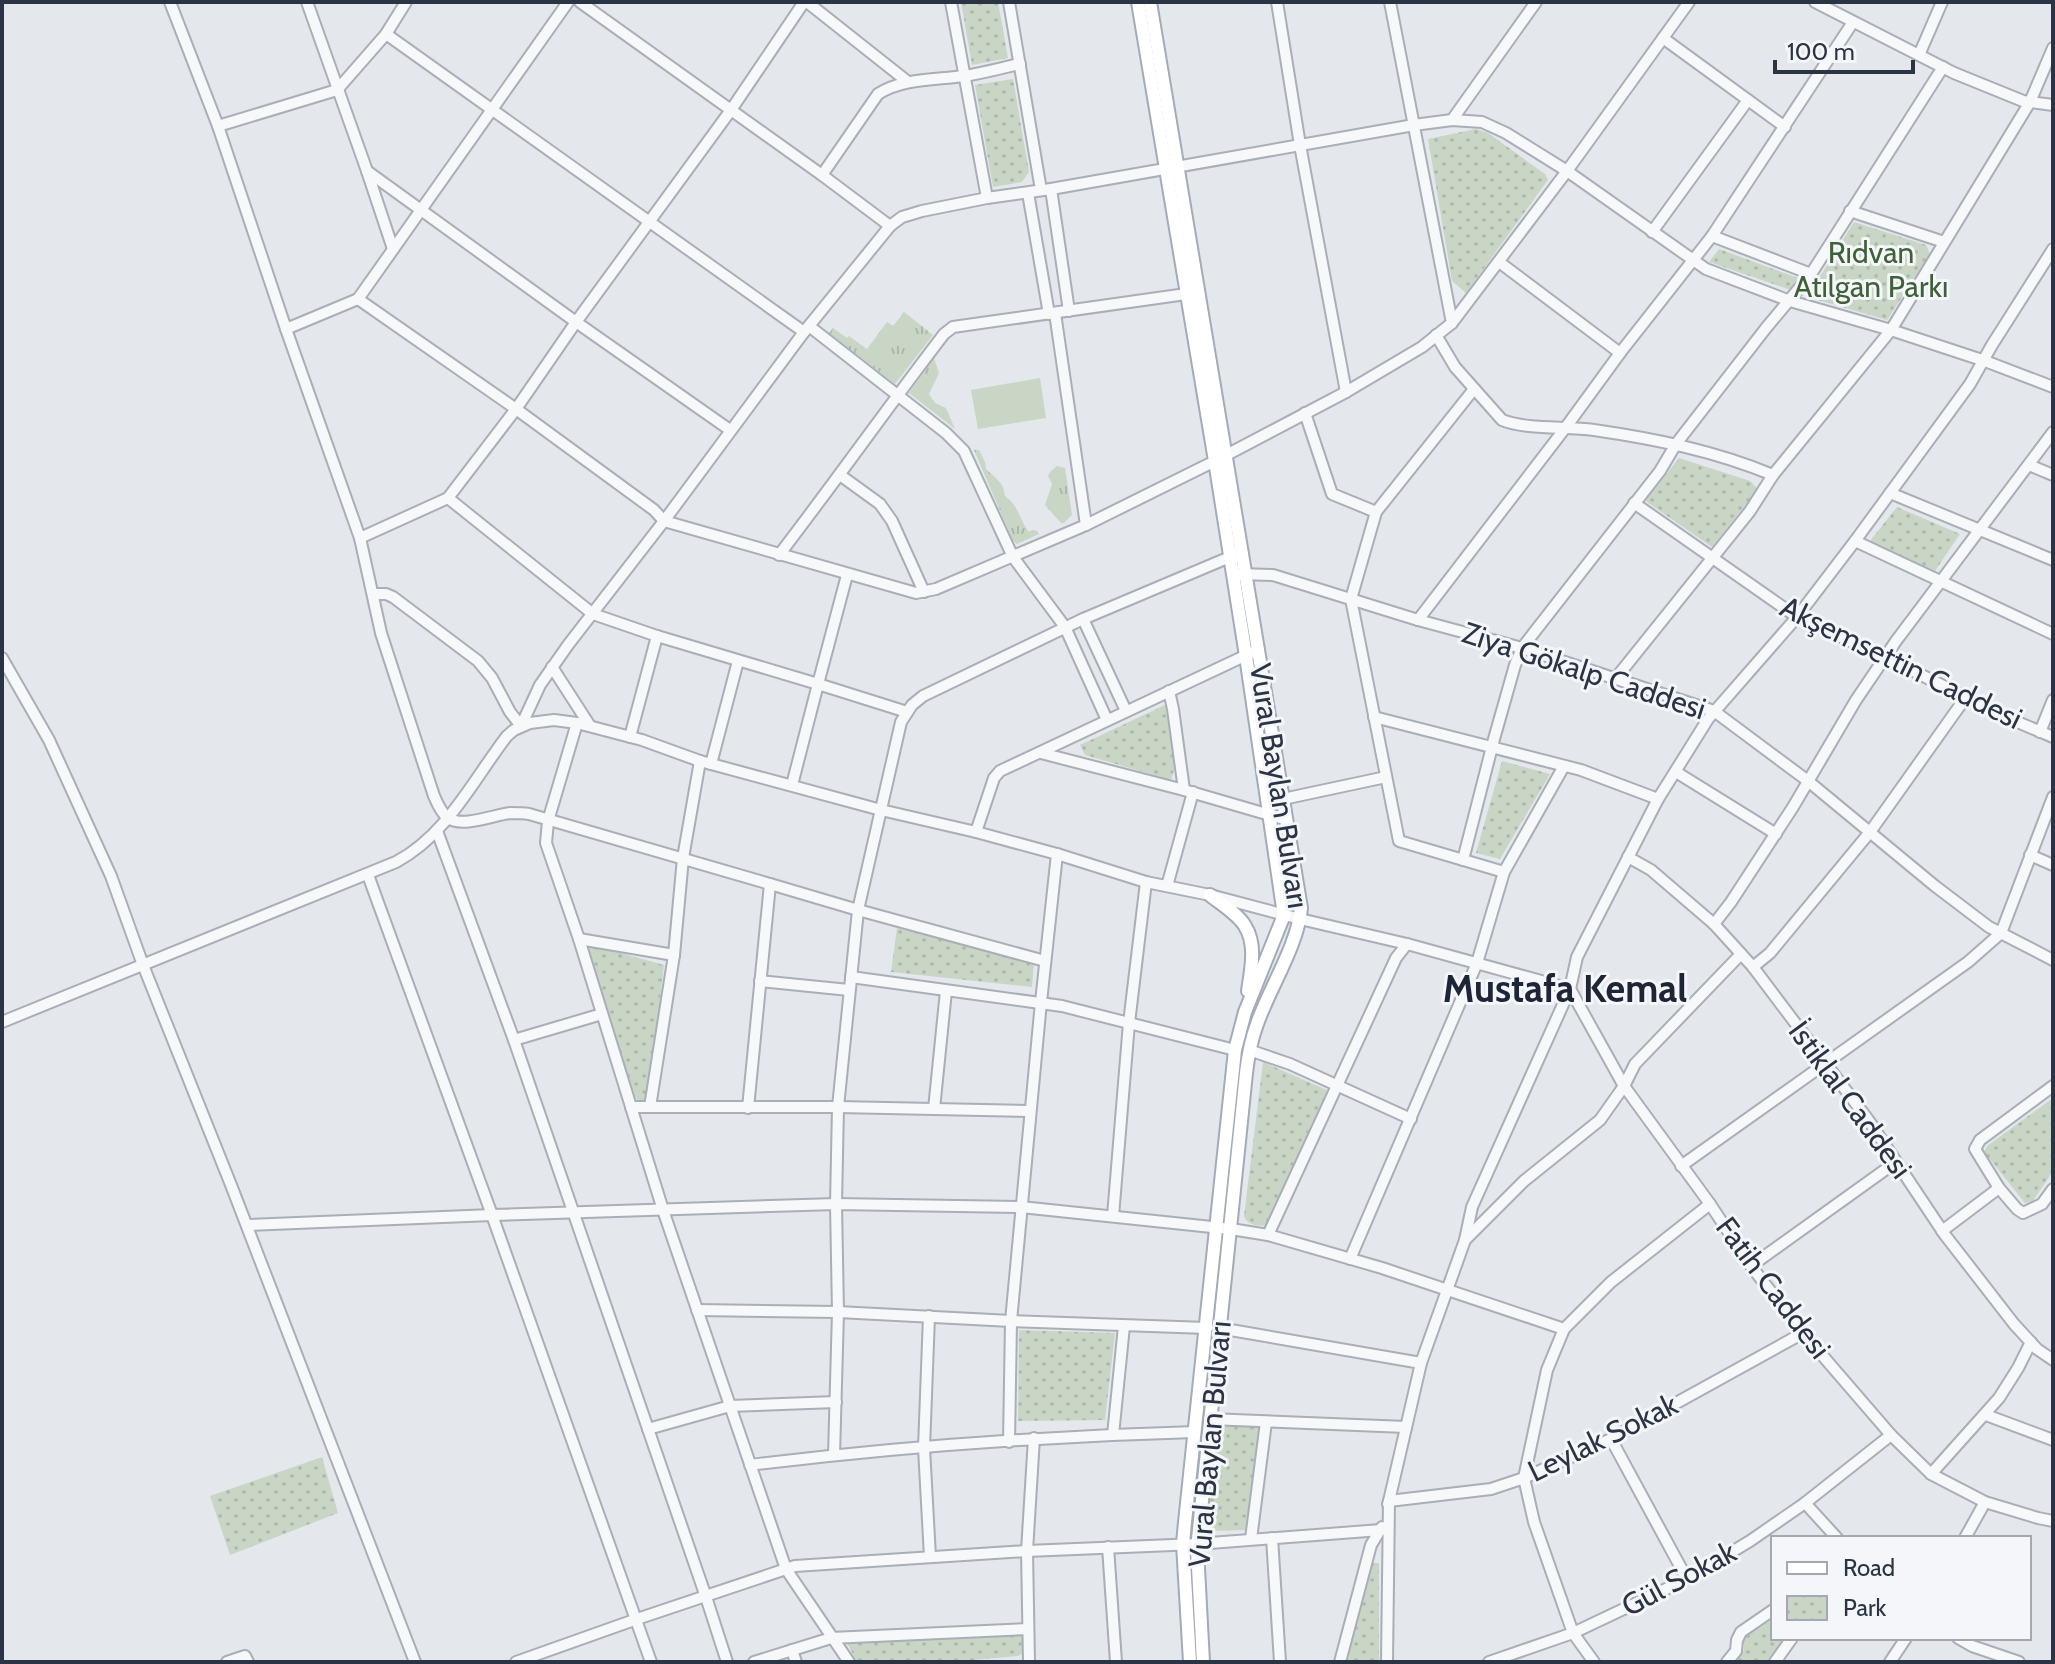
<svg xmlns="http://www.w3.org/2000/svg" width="2055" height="1664" viewBox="0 0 2055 1664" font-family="Cabin,sans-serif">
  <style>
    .grass { fill: url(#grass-tufts) }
    .park { fill: url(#park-dots) }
    .pitch { fill: #c9d6c5 }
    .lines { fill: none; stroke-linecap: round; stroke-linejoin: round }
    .minor-casing { stroke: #a9aeb7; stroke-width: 14 }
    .major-casing { stroke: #a3abb8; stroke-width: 16 }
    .minor { stroke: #f7f8fa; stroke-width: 10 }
    .major { stroke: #fff; stroke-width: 12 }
    .labels { text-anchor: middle; stroke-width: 6; stroke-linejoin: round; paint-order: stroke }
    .park-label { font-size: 30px; fill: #3f6138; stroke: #f4f6f9 }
    .street-label { font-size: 30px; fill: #2b3445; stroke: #f4f6f9 }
    .district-label { font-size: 38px; font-weight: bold; fill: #1d2536; stroke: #f4f6f9 }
  </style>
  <defs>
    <pattern id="grass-tufts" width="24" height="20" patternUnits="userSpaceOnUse" patternTransform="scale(2)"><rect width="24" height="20" fill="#c9d6c5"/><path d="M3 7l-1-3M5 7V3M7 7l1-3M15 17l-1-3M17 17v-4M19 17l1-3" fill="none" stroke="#adb8ab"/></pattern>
    <pattern id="park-dots" width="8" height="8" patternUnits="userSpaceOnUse" patternTransform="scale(2)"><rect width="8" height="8" fill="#c9d6c5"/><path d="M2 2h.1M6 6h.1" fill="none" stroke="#adb8ab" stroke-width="1.8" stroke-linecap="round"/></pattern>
  </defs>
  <rect width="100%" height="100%" fill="#e4e7ec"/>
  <g class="grass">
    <polygon points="904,312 933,335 895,384 829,333 833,328 847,338 849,336 867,349 887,322 893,326"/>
    <polygon points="934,358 939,373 929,394 935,403 946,408 955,429 909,393"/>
    <path d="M974,450H979L985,462L986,469C995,478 1004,482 1005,496C1020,507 1018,518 1029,532L1032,530L1037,531L1039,534L1017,544L1013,541Z"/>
    <polygon points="1057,466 1065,468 1072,515 1064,523 1061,523 1045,505 1052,484 1048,476 1050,472"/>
  </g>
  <g class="park">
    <polygon points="961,2 998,2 1008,58 972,65"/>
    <polygon points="1013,79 1029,172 1022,182 993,187 975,85"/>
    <polygon points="1476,129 1488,133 1545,174 1548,180 1466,293 1452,281 1428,139"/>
    <polygon points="1854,222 1926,245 1930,254 1887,320 1811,298 1809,294"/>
    <polygon points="1719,249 1798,278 1791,290 1709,262"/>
    <polygon points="1679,458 1750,481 1758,489 1712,547 1647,502 1646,500"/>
    <polygon points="1897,507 1960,534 1935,571 1870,541"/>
    <polygon points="1167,704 1175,767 1171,780 1085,755 1080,745"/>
    <polygon points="1502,761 1550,774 1500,859 1476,853"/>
    <polygon points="897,928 1034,962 1032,987 891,972"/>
    <polygon points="595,946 664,965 649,1100 638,1100 635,1096 588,953 590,948"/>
    <path d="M1263,1062L1329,1091L1267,1225C1259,1227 1247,1225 1244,1216Z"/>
    <polygon points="2053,1098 2053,1171 2033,1201 2025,1203 1984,1152 1987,1146"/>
    <polygon points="1019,1330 1115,1333 1105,1420 1018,1421"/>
    <polygon points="1216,1423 1260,1426 1261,1429 1250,1527 1246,1530 1208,1531 1206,1529"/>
    <polygon points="322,1457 338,1513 230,1555 210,1496"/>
    <polygon points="1372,1563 1379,1563 1379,1662 1346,1662"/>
    <polygon points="1773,1619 1773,1638 1790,1638 1771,1662 1737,1662 1744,1650 1744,1638"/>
    <polygon points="1023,1635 1022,1654 1018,1656 951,1662 857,1662 847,1643"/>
  </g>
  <polygon class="pitch" points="1040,378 1046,418 978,429 971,390"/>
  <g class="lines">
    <g class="minor-casing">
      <g id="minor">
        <path d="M170,2L218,126L286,329L360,538L381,633L434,796C437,803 442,814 448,818C462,828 494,815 510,813C517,813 523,813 529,814L770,884"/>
        <polyline points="307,2 367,171 393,249"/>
        <polyline points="580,2 822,175 890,226"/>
        <polyline points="807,2 908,82"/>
        <polyline points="951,2 987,198"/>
        <polyline points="1009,2 1041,190"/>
        <polyline points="1277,2 1300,145 1346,392"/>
        <polyline points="1390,2 1452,323"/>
        <polyline points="1815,2 1954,73 2023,101 2053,105"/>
        <polyline points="386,34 804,332"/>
        <polyline points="1663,38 1785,127"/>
        <polyline points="1919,55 1942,2"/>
        <polyline points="1452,120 1536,2"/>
        <polyline points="218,126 337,90 386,34 406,2"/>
        <polyline points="367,171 576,322 730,430"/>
        <path d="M822,175L878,94C903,78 936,80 964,76C983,73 1001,68 1020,64"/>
        <polyline points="1051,189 1069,311"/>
        <polyline points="1028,193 1049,314"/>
        <polyline points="1850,211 1944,242"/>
        <polyline points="1652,232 1748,100"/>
        <polyline points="1712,236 1811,274"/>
        <polyline points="1499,262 1620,353"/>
        <polyline points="358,299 516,409 654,510 664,521 916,593 936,589 1086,525 1215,461 1346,392 1422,347 1452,323 1567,171 1689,2"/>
        <polyline points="1055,313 1086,525"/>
        <polyline points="809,326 946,433 964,451 1013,557 1065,627 1107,720"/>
        <polyline points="286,329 358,299 568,2"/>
        <path d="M1436,335L1455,367L1502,420C1527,430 1566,426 1594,430C1656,439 1715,451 1773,475"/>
        <polyline points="1305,413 1332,494 1376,512 1351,599 1399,841 1504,872"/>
        <polyline points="2029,465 2053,475"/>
        <polyline points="840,475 880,504 892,521 924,592"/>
        <polyline points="1890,493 2053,560"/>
        <polyline points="448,498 593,614 657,636 818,684 847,575"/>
        <polyline points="1634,503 1797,617 1885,657 2008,718 2053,737"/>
        <polyline points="1376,512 1474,389"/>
        <polyline points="360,538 448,498 516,409 576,322 731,110 804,2"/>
        <polyline points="1855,541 2053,634"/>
        <path d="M779,555C835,482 888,407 944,334L953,327L1193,293"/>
        <polyline points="1238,574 1273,575 1418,620 1522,648 1714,711 1808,781 1935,886 1989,927 2053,960"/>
        <polyline points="373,594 386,594 393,597 478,661 492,678 510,712 521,726 540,685 568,645 664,521 804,332 890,226 902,217 922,211 987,198 1051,189 1414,125 1452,120 1482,122 1506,133 1567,171 1706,269 1790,301 1891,330 1985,361 2053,387"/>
        <polyline points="1083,619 1126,711"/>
        <polyline points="1418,620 1566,427 1620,353 1712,236 1853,22"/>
        <polyline points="2,658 49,740 111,876 143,965 231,1185 415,1662"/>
        <polyline points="552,667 590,726"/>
        <polyline points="1616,678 1750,511 1773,475 1891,330 2030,102 2053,48"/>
        <polyline points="1169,691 1173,709 1184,790"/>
        <polyline points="1374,717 1581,770 1658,799"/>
        <polyline points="577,723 548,821 546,843 579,939 663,1210 786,1569 849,1662"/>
        <polyline points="2040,732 2053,700"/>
        <polyline points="630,737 657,636"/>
        <polyline points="1041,753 1184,790 1287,820"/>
        <polyline points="711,764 738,661"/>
        <polyline points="1676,772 1776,834"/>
        <polyline points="792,785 818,684 907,712"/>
        <polyline points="1283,799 1386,777"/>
        <polyline points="437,831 514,1040 706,1597 727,1662"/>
        <polyline points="976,832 994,778 1000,771 1253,652"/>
        <polyline points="2030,855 2053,865"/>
        <polyline points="1628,857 1651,870 1714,924 1753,967 1869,1121 1945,1235 2014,1324 2037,1349 2053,1360"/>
        <polyline points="1463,860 1494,739 1515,665 1522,648 1660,471 1676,444 1766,328 1811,274 1943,67"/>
        <polyline points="368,875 492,1215 651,1662"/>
        <polyline points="1167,886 1193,792"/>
        <polyline points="1714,924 1731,902 1793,807 1856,700 1896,641 2053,432"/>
        <polyline points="579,939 674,955"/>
        <polyline points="1753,967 1770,953 1870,832 1966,697"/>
        <polyline points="851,977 1062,1006 1235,1050"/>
        <polyline points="760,981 849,990"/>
        <path d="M2,1022L396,862C447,835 473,780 507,736L514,730L530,723L554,720L577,723L642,740L700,761L881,810L976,832L1057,854L1146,882L1210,895L1300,919L1407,944L1570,989L1624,1086L1710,1204L1751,1266L1803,1333L1891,1435L1931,1474L1985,1502L2038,1518L2053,1521"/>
        <polyline points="514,1040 602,1014"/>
        <polyline points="1249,1050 1290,1064 1411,1119"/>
        <polyline points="631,1107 838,1107 1030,1111"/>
        <polyline points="650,1107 674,955 683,858 700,761"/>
        <polyline points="748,1108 770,884 858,910 1045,961"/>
        <polyline points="934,1109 946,991"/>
        <polyline points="1681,1166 1968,962 2001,933 2053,797"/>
        <polyline points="1999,1188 1975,1149 1980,1140 2053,1086"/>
        <polyline points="1113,1216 1129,1023 1146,882"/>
        <polyline points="247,1225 492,1215 836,1204 1021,1207 1231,1229 1268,1235 1382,1268 1564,1329"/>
        <polyline points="1942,1231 1999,1188 2017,1209 2023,1213 2042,1204 2053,1189"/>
        <polyline points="1268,1235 1396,958 1407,944"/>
        <polyline points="1465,1240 1472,1207 1570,989 1577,957 1658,799 1708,719 1797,617 1855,541 1970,384 1992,345 2053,249"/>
        <polyline points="1350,1259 1477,963 1504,872 1564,766"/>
        <polyline points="1751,1266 1896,1162"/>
        <polyline points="697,1310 838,1312 1011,1321 1207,1328"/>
        <polyline points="929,1316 924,1448 930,1557"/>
        <polyline points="1219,1328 1421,1363"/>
        <polyline points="1986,1415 2053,1440"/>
        <polyline points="1209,1419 1406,1427"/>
        <polyline points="648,1429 730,1406 836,1402"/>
        <polyline points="1113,1435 1124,1326"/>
        <polyline points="1611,1439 1687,1579"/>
        <polyline points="1009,1442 1011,1321 1041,1002 1057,854"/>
        <polyline points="834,1455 838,1312 836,1204 838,1107 858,910 901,722 912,705 923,696 1083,619 1237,554"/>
        <path d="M750,1465C898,1447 1046,1436 1195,1432"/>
        <polyline points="1931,1474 1999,1398 2018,1368 2031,1342"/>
        <polyline points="1805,1503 1837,1538"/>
        <polyline points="1388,1504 1389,1501 1491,1489 1524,1478 1611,1439 1803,1333"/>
        <polyline points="1272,1538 1280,1662"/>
        <polyline points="1965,1538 1985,1502"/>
        <polyline points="1251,1539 1266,1422"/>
        <polyline points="1108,1547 1116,1662"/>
        <polyline points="1958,1638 1972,1646 2019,1662"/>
        <polyline points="792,1650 796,1662"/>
        <polyline points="227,1662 245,1656 248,1662"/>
        <polyline points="516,1662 637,1619 795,1566 1027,1551 1197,1544 1381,1530"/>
        <polyline points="754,1662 831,1638 1028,1629"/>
        <polyline points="1029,1662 1027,1551 1034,1438"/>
        <polyline points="1340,1662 1371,1545 1382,1527"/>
        <polyline points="1387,1662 1389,1501 1421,1363 1465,1240 1524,1181 1600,1120 1624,1086 1635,1064 1741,954"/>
        <polyline points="1489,1662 1573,1633 1687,1579 1750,1541 1805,1503 1891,1435"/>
        <polyline points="1594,1662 1573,1633 1534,1522 1524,1478 1547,1370 1564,1329 1611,1282 1710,1204"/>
        <polyline points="1727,1662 1736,1651 1737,1640 1741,1632 1773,1610"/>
        <polyline points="1775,1662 1792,1638"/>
        <polyline points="1890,1662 1906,1638"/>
      </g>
    </g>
    <g class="major-casing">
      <g id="major">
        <polyline points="1138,2 1215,461 1246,656 1284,915 1245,1012 1235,1050 1185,1522 1183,1544 1190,1662"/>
        <path d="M1150,2L1301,908C1298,945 1269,989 1257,1024C1251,1040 1248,1056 1246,1073L1197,1549L1203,1662"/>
        <path d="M1210,895C1221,904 1238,914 1245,926C1257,945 1251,970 1248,991"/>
      </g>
    </g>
    <use href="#minor" class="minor"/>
    <use href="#major" class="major"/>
  </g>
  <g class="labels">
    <g class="park-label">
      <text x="1871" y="263">Rıdvan<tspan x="1871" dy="34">Atılgan Parkı</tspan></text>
    </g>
    <g class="street-label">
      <text transform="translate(1901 663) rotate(26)" y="10">Akşemsettin Caddesi</text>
      <text transform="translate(1584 671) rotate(18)" y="10">Ziya Gökalp Caddesi</text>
      <text transform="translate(1279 786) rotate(81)" y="10">Vural Baylan Bulvarı</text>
      <text transform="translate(1850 1100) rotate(54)" y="10">İstiklal Caddesi</text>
      <text transform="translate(1773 1288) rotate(53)" y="10">Fatih Caddesi</text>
      <text transform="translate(1603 1438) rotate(-26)" y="10">Leylak Sokak</text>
      <text transform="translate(1210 1444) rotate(-85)" y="10">Vural Baylan Bulvarı</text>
      <text transform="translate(1679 1579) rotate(-28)" y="10">Gül Sokak</text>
    </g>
    <g class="district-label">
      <text x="1565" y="1002">Mustafa Kemal</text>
    </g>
  </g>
  <rect width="2055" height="1664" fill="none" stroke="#2b3445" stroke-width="8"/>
  <rect x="1771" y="1536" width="260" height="104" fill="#f4f6f9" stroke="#a4a8b1" stroke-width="2"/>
  <rect x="1787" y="1562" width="40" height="12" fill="#ffffff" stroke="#a4a8b1" stroke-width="2"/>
  <text x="1843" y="1576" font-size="24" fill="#2b3445">Road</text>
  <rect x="1787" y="1596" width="40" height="24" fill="url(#park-dots)" stroke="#a4a8b1" stroke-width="2"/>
  <text x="1843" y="1616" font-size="24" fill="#2b3445">Park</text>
  <path d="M1775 60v12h138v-12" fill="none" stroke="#2b3445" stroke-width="4"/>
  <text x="1787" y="60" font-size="24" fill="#2b3445" stroke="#f4f6f9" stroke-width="6" paint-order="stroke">100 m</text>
</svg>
